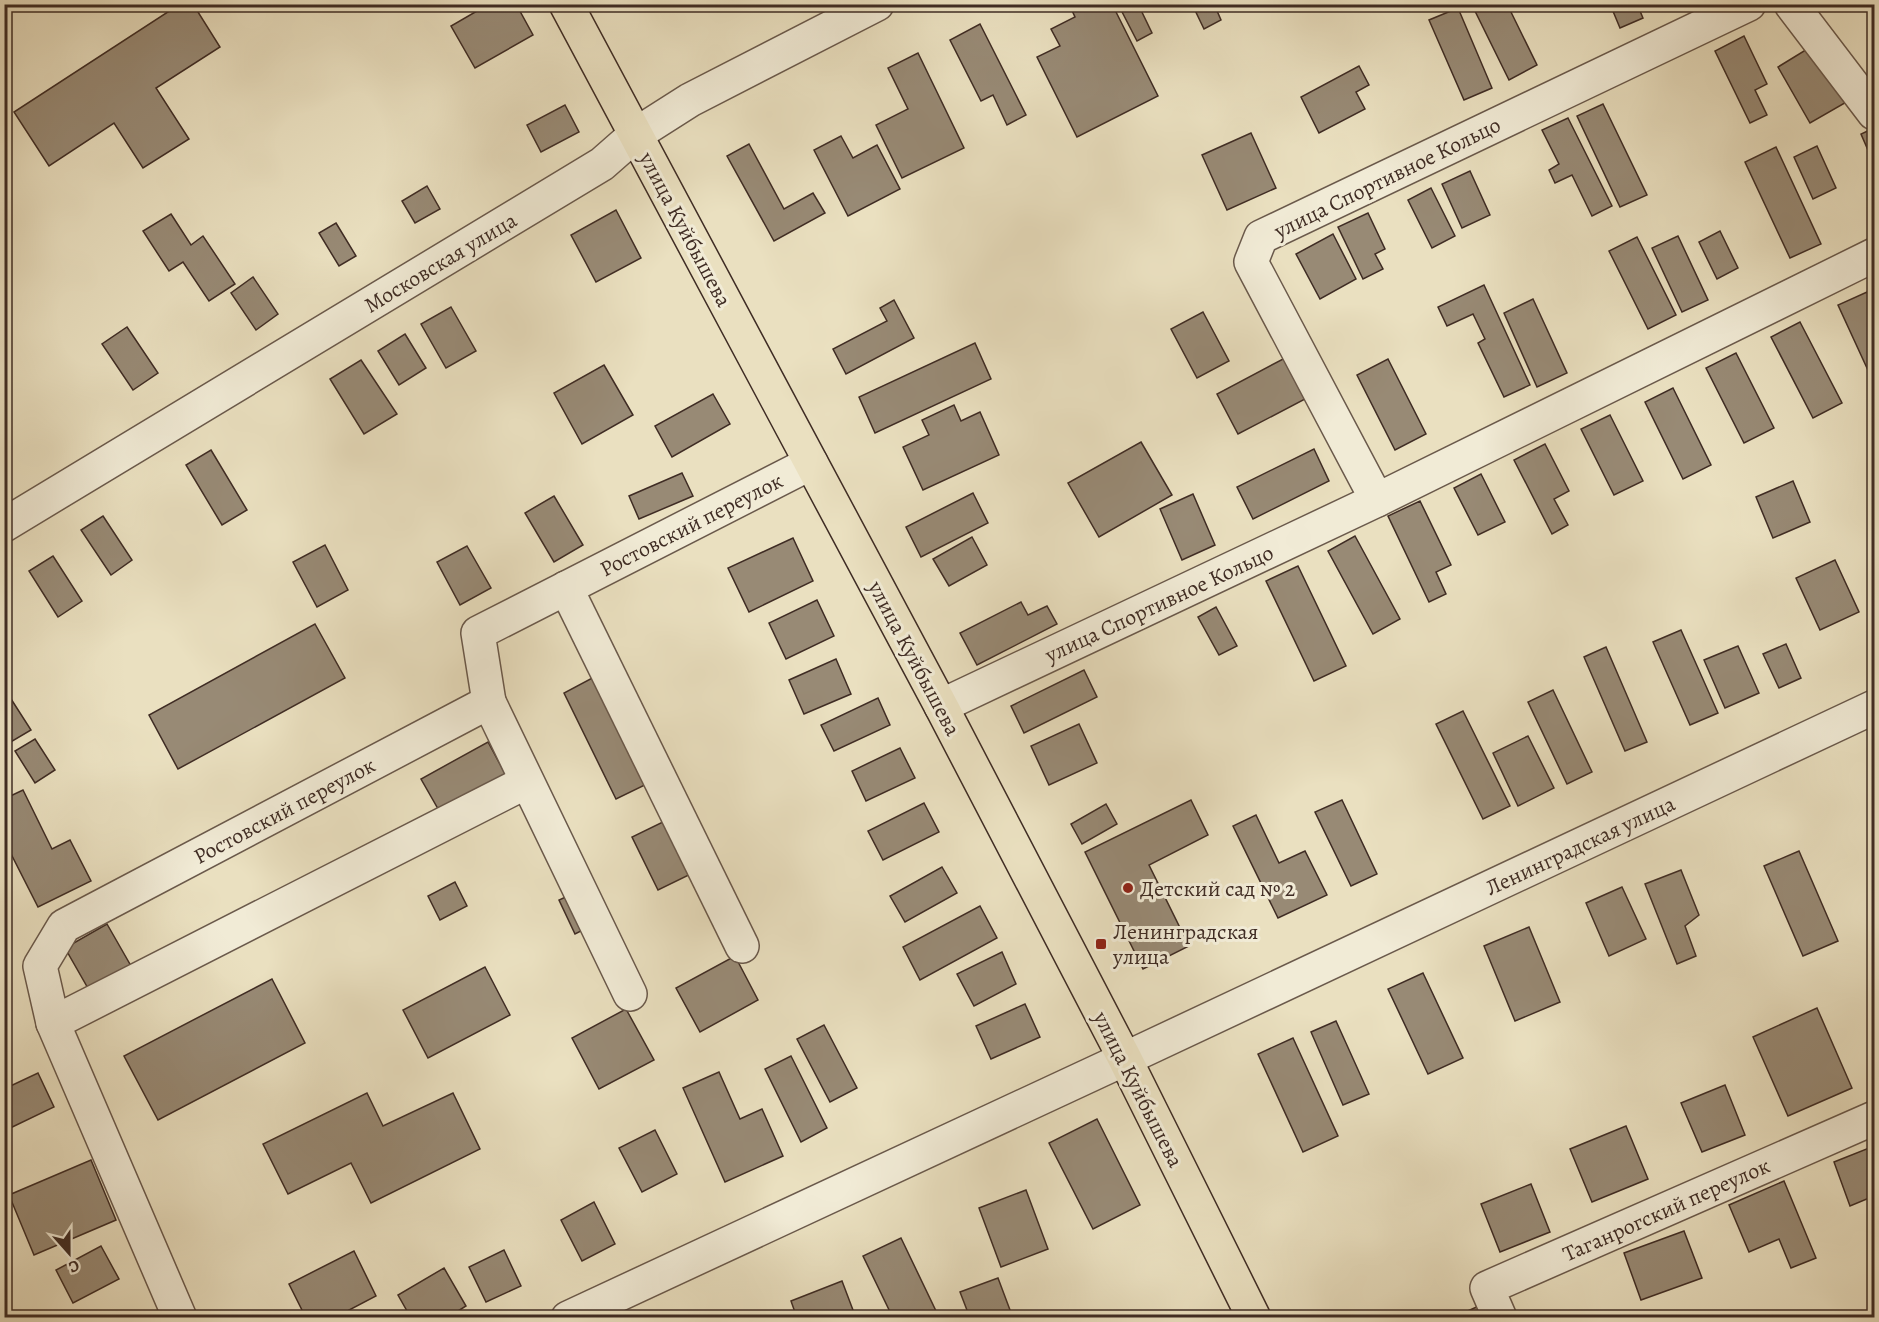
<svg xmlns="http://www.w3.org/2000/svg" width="1879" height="1322" viewBox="0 0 1879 1322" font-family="Alegreya,serif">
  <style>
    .building { fill: #988a75; stroke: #3f2c24; stroke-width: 1.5 }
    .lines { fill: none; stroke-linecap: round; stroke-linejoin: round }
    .minor-casing { stroke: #6a594b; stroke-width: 36 }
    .major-casing { stroke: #3f2c24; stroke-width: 36 }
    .minor { stroke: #f1ebd6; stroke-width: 33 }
    .major { stroke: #eae0c0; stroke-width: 33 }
    .poi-dot { fill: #8f2418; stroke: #f1ebd6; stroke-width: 2 }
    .labels { text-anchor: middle; stroke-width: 6; stroke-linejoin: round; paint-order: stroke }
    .street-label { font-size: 22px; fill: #3f2c24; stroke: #f1ebd6 }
    .poi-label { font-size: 22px; fill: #3f2c24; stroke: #f1ebd6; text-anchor: start }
  </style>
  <rect width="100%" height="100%" fill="#eae0c0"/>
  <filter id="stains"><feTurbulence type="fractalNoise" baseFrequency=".00333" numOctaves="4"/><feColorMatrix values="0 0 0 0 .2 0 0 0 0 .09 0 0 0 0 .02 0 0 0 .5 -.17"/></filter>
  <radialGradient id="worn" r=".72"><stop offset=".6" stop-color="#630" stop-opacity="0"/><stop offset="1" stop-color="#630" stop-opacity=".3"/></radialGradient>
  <g class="building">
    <polygon points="180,4 193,4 220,47 156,88 189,139 143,168 114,123 49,166 14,112"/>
    <polygon points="489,4 516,4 533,35 475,68 451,26"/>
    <polygon points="1069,4 1112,4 1158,96 1077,137 1037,57 1060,46 1051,29 1075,17"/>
    <polygon points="1118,4 1138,4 1152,33 1137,41"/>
    <polygon points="1192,4 1214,4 1221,20 1204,29"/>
    <polygon points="1483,4 1507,4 1537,65 1509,80 1474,9"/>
    <polygon points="1610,4 1637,4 1643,18 1620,28"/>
    <polygon points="1458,8 1492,88 1464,100 1429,20"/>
    <polygon points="980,24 1026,115 1007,125 993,95 981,101 950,40"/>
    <polygon points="1744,36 1767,84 1755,90 1767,115 1750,123 1715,51"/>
    <polygon points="1817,43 1850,100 1810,123 1778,67"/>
    <polygon points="918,53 964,148 902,178 876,125 908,109 888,68"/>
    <polygon points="1359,66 1369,85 1356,92 1365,109 1319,133 1301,97"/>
    <polygon points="1603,104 1647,195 1620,207 1577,116"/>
    <polygon points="565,105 579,132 541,152 527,125"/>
    <polygon points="1568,118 1612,206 1592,216 1572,175 1555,183 1549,170 1559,164 1542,130"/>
    <polygon points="1874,128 1874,164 1861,134"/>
    <polygon points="1251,133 1276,188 1227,210 1202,155"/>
    <polygon points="841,136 853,158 877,145 900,189 848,216 814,150"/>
    <polygon points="749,144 784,209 813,193 825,213 774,241 727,156"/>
    <polygon points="1817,146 1836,188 1813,199 1794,157"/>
    <polygon points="1776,147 1821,244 1790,258 1745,162"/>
    <polygon points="1470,171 1490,215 1462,228 1442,184"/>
    <polygon points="427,186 440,209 415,223 402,201"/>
    <polygon points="1431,188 1455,236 1432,248 1408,200"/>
    <polygon points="616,210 641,258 596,282 571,235"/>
    <polygon points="1368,213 1385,249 1375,254 1383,269 1363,279 1338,227"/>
    <polygon points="171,214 191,245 203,236 235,284 209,301 183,262 169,271 143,231"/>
    <polygon points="336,223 356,256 339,266 319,233"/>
    <polygon points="1720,231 1738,268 1717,279 1699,242"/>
    <polygon points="1333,234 1356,279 1320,299 1296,254"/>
    <polygon points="1678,236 1708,300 1682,312 1652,248"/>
    <polygon points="1637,237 1676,315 1648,329 1609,251"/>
    <polygon points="253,277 278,314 256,330 231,293"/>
    <polygon points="1484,285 1530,385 1504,397 1478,343 1485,339 1473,314 1447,326 1438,307"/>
    <polygon points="1867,292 1874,309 1874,377 1872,379 1838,305"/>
    <polygon points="1533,299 1567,373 1537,387 1504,313"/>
    <polygon points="894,300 914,338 846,374 833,349 887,321 880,308"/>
    <polygon points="451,307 476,351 446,368 421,324"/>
    <polygon points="1203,312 1229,361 1197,378 1171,329"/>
    <polygon points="1800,322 1842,403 1813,418 1771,337"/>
    <polygon points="127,327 158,373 133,390 102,344"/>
    <polygon points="405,334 426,368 399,385 378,351"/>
    <polygon points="975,343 991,379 875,433 859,397"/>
    <polygon points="1736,353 1774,428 1744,443 1706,368"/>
    <polygon points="1285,358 1307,398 1238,434 1217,394"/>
    <polygon points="1388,359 1426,434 1395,450 1357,375"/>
    <polygon points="361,360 397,414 364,434 330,379"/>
    <polygon points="604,365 633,415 582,444 554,393"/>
    <polygon points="1673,388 1711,465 1683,479 1645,402"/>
    <polygon points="713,394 730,424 672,457 655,426"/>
    <polygon points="954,405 961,421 980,412 999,455 923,490 903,447 929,435 922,420"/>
    <polygon points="1610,415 1643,481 1614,495 1581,429"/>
    <polygon points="1141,442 1172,495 1099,537 1068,483"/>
    <polygon points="1545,444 1569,491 1554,499 1568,525 1552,534 1514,460"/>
    <polygon points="1314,449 1329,481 1253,519 1237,487"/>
    <polygon points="211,450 247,510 222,525 186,465"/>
    <polygon points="682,473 693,496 639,519 629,496"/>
    <polygon points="1481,474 1505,522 1478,535 1454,488"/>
    <polygon points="1793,481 1810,522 1773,538 1756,497"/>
    <polygon points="973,493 988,523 921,557 906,527"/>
    <polygon points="1193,494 1215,545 1182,560 1160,509"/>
    <polygon points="554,496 583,545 554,562 525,513"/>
    <polygon points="1420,501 1451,565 1436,572 1446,594 1429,602 1388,516"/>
    <polygon points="103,516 132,560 111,575 81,530"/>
    <polygon points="1355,536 1400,619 1373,634 1328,551"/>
    <polygon points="972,537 987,565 949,586 933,559"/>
    <polygon points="793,538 813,581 749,612 728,568"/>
    <polygon points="325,545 348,590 317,607 293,562"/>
    <polygon points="467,546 491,588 460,605 437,562"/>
    <polygon points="53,556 82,601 58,617 29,571"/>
    <polygon points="1835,560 1859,612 1820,630 1796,578"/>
    <polygon points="1298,566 1346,666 1314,681 1266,581"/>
    <polygon points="817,600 834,636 786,659 769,623"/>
    <polygon points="1021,602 1028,615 1047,606 1057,624 977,665 960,633"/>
    <polygon points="1216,607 1237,646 1219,655 1198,617"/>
    <polygon points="315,624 345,678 178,769 149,715"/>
    <polygon points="1681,630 1718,713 1690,725 1653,642"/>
    <polygon points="1786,644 1801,678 1779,688 1763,654"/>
    <polygon points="1738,646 1759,693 1725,708 1704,660"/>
    <polygon points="1606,647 1647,742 1625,751 1584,657"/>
    <polygon points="836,659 851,694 804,714 789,680"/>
    <polygon points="1084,670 1097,697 1024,733 1011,706"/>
    <polygon points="596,676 649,783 616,799 564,693"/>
    <polygon points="4,688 31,730 4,746"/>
    <polygon points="1553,690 1592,772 1567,784 1528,702"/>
    <polygon points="878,698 890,725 834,751 821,725"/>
    <polygon points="1463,711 1510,806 1483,819 1436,724"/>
    <polygon points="1079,724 1097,763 1049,785 1031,746"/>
    <polygon points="1528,736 1554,788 1518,806 1493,753"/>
    <polygon points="35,739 55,770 35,783 15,751"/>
    <polygon points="488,742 507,777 441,814 421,779"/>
    <polygon points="900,748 915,778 866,801 852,771"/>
    <polygon points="23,790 52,849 70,840 91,881 38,907 4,840 4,799"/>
    <polygon points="1191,800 1208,835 1149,865 1189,946 1143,969 1085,852"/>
    <polygon points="1342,800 1377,874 1351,886 1315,812"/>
    <polygon points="924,803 939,832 883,860 868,831"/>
    <polygon points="1106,804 1117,824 1082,844 1071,824"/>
    <polygon points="1256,815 1279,863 1305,851 1327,895 1278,918 1233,826"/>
    <polygon points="669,819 695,872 658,890 632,837"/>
    <polygon points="1799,851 1838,941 1803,956 1764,866"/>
    <polygon points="942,867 957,893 905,922 890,896"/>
    <polygon points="1681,870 1699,915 1685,926 1696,956 1677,964 1645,884"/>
    <polygon points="455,882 467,906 440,920 428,896"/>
    <polygon points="1622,887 1646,939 1609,956 1586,903"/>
    <polygon points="572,894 587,928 575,934 559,900"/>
    <polygon points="980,906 997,938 920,980 903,947"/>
    <polygon points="107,924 131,966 89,990 65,948"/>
    <polygon points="1529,927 1560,1002 1515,1021 1484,946"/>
    <polygon points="1002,952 1016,984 974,1006 957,974"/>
    <polygon points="735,956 758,1000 700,1032 676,988"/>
    <polygon points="485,967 510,1015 428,1058 403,1010"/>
    <polygon points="1423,973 1463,1058 1428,1074 1388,989"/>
    <polygon points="272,979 305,1043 158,1120 124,1056"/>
    <polygon points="1025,1004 1040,1037 991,1059 976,1026"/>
    <polygon points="1817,1008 1852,1088 1788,1116 1753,1037"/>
    <polygon points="626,1009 654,1060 599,1089 572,1038"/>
    <polygon points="1336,1021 1369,1094 1343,1105 1311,1032"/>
    <polygon points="824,1025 857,1088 830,1102 797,1039"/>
    <polygon points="1293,1038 1338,1136 1303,1152 1258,1054"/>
    <polygon points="791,1056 827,1128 801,1142 765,1069"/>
    <polygon points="719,1072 740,1119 762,1109 783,1156 725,1182 683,1088"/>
    <polygon points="38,1073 54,1107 4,1131 4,1089"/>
    <polygon points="1725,1085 1745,1135 1702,1152 1681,1103"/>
    <polygon points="367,1093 383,1126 453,1093 480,1149 371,1203 351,1163 288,1194 263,1144"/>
    <polygon points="1097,1119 1140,1205 1093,1229 1049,1143"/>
    <polygon points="1626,1126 1648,1179 1592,1202 1570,1149"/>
    <polygon points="655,1130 677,1174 642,1192 619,1148"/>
    <polygon points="1874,1146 1874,1196 1850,1206 1834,1162"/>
    <polygon points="91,1160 116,1220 34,1255 9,1195"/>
    <polygon points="1784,1181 1816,1258 1791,1268 1779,1239 1749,1252 1729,1205"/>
    <polygon points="1531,1184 1550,1232 1500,1252 1481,1204"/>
    <polygon points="1026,1190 1048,1249 1001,1267 979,1208"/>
    <polygon points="594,1202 615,1244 582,1261 561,1220"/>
    <polygon points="1684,1231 1702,1278 1641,1300 1624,1253"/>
    <polygon points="901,1238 936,1311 922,1318 893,1318 863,1256"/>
    <polygon points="101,1246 119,1279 73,1303 56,1270"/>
    <polygon points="504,1250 521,1286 486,1302 469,1267"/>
    <polygon points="354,1251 376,1296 334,1318 306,1318 289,1284"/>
    <polygon points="444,1268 466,1306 447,1318 411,1318 398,1295"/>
    <polygon points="998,1278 1013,1318 970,1318 960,1292"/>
    <polygon points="842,1281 856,1318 797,1318 791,1301"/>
    <polygon points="1481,1305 1487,1318 1452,1318"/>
  </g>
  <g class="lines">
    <g class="minor-casing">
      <g id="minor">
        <polyline points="1791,4 1874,113"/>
        <polyline points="1377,500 1251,262 1261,237 1749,4"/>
        <polyline points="4,525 602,164 635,135 690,100 877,4"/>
        <polyline points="566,588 742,946"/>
        <polyline points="489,702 630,994"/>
        <polyline points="941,706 1377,500 1874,255"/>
        <polyline points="53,1023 526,782"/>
        <polyline points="180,1318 53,1023 40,966 64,926 489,702 478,633 811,463"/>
        <polyline points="568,1318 1146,1049 1874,707"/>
        <polyline points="1500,1318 1487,1288 1874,1118"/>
      </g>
    </g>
    <g class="major-casing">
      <polyline id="major" points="566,4 941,706 1125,1059 1254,1318"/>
    </g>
    <use href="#minor" class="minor"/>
    <use href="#major" class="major"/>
  </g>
  <g class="poi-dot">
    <circle cx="1128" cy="888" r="6"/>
    <rect x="1095" y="938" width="12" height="12" rx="3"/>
  </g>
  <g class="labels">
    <g class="street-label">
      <text transform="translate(1387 177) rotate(-26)" y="8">улица Спортивное Кольцо</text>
      <text transform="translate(686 229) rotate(62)" y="8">улица Куйбышева</text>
      <text transform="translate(440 262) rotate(-31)" y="8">Московская улица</text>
      <text transform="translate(691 524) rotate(-27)" y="8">Ростовский переулок</text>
      <text transform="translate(1159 603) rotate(-25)" y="8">улица Спортивное Кольцо</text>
      <text transform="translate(915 658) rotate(62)" y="8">улица Куйбышева</text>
      <text transform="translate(284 810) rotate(-28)" y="8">Ростовский переулок</text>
      <text transform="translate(1580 845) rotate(-25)" y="8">Ленинградская улица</text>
      <text transform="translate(1139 1089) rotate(63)" y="8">улица Куйбышева</text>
      <text transform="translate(1666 1209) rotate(-24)" y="8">Таганрогский переулок</text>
    </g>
    <g class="poi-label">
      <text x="1140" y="896">Детский сад № 2</text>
      <text x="1113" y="939">Ленинградская<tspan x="1113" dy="25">улица</tspan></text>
    </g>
  </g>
  <rect width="1879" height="1322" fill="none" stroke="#eae0c0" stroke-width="24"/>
  <rect x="6" y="6" width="1867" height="1310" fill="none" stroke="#3f2c24" stroke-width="3"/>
  <rect x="12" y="12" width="1855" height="1298" fill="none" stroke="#3f2c24" stroke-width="1.5"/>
  <g transform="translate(69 1253) rotate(159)" stroke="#f1ebd6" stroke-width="4.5" paint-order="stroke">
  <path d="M0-4.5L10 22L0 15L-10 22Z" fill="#3f2c24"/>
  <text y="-9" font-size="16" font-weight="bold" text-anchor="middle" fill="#3f2c24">С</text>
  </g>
  <rect width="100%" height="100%" filter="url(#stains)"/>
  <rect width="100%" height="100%" fill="url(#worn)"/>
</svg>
